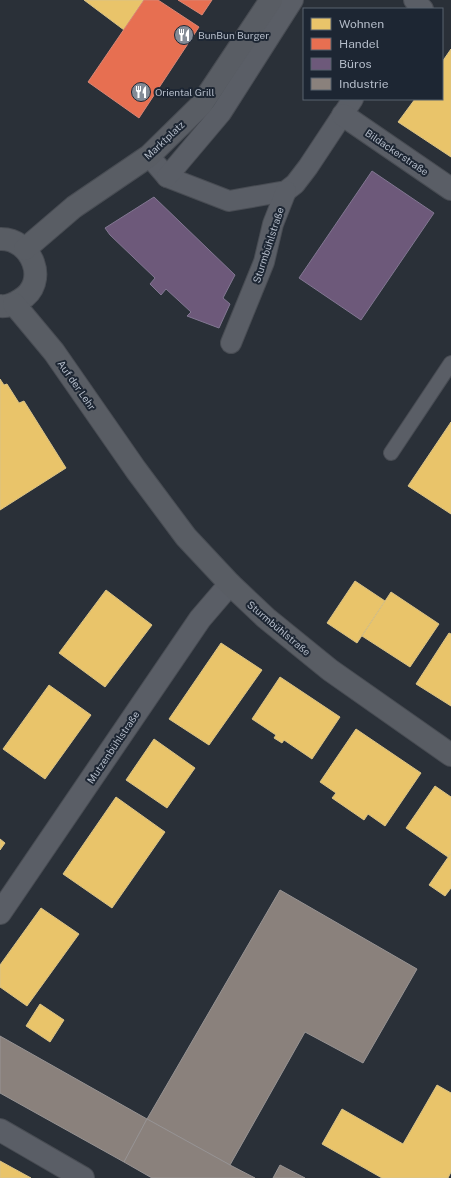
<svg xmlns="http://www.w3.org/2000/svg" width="451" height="1178" viewBox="0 0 451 1178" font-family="'Public Sans',sans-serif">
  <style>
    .homes { fill: #e9c46a; stroke: #d9c286 }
    .shops { fill: #e76f51; stroke: #d88675 }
    .offices { fill: #6d597a; stroke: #827792 }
    .industry { fill: #8a817c; stroke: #979393 }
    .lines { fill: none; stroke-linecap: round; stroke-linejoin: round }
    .service-casing { stroke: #484c53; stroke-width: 16 }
    .pedestrian-casing { stroke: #484c53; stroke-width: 22 }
    .minor-casing { stroke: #484c53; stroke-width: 24 }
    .secondary-casing { stroke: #484c53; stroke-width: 24 }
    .service { stroke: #5a5e66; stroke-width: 14 }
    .pedestrian { stroke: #5a5e66; stroke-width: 20 }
    .minor { stroke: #5a5e66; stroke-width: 22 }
    .secondary { stroke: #595d64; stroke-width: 22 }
    .labels { text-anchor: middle; stroke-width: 4; stroke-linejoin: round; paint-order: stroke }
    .poi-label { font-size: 10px; fill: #b4bcc9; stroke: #1d2633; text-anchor: start }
    .street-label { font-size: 10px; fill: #b4bcc9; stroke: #1d2633 }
  </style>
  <rect width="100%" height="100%" fill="#2a3038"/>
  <g class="homes">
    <polygon points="84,0 144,0 124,30"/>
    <polygon points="451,49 451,157 398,122 415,99 442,99 442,62"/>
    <polygon points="0,379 4,385 7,384 19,403 24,401 66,468 0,510"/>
    <polygon points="451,422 451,514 408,486"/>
    <polygon points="355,581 385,601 357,643 327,623"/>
    <polygon points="106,590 152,625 105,687 59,653"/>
    <polygon points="391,592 439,624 410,667 362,636"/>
    <polygon points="449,633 451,634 451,706 416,684"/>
    <polygon points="221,643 262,670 209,745 169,719"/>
    <polygon points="280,677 340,717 312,759 284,740 282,743 274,738 276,735 252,719"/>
    <polygon points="49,685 91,715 45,779 3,749"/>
    <polygon points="356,729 421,773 385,826 368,814 364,820 332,798 336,793 320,782"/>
    <polygon points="154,739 195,768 167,808 126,780"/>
    <polygon points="435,786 451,797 451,853 448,857 406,828"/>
    <polygon points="116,797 165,832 112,908 63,874"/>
    <polygon points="0,839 5,843 0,850"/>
    <polygon points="451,853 451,888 445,896 429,885"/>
    <polygon points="41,908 79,934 27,1006 0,987 0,965"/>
    <polygon points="40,1004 64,1020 50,1042 26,1026"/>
    <polygon points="437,1085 451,1093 451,1172 448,1178 382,1178 322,1144 342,1109 403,1144"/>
    <polygon points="0,1161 31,1178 0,1178"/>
  </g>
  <g class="shops">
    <polygon points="144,0 158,0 199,27 139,118 88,82"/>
    <polygon points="178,0 212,0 202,15"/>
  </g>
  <g class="offices">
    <polygon points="372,171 434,213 361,320 299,278"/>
    <polygon points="154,197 235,275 223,298 230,304 219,328 187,316 191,312 166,289 161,295 150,284 155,278 110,235 105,228"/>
  </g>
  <g class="industry">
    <polygon points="280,890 417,969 363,1063 305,1032 230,1165 147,1119"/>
    <polygon points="0,1036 147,1119 124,1162 0,1093"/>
    <polygon points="147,1119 230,1165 255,1178 152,1178 124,1162"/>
    <polygon points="280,1165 305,1178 273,1178"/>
  </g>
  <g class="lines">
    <g class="service-casing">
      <polyline id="service" points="391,453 451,363"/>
    </g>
    <g class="pedestrian-casing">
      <g id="pedestrian">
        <polyline points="414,0 423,9"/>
        <polyline points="149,156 167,177 229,201 286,191 295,184 308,167 353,99"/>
        <polyline points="167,177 221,113 293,0"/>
        <polyline points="231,343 264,262 273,224 286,191"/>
      </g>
    </g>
    <g class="minor-casing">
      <g id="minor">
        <polyline points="343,115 451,189"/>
        <polyline points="0,913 200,619 230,584"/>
        <polyline points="0,1130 83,1178"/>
      </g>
    </g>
    <g class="secondary-casing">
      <g id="secondary">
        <path d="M0,239C32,238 50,283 20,300C14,304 8,307 0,306"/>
        <polyline points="25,249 74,207 149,156 201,105 271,0"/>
        <polyline points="14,304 54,352 136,470 186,537 230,584 266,618 330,670 451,755"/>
      </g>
    </g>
    <use href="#service" class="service"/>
    <use href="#pedestrian" class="pedestrian"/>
    <use href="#minor" class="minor"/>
    <use href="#secondary" class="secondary"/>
  </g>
  <defs>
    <g id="restaurant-disc" transform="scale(1)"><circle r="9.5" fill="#848b96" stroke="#1d2633"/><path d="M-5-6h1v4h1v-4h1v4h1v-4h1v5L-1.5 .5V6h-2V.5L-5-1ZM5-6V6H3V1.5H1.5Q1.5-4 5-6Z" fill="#fff"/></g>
  </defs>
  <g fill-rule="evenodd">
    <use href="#restaurant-disc" x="184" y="35"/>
    <use href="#restaurant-disc" x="141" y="92"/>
  </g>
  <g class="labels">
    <g class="poi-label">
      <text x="198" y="39">BunBun Burger</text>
      <text x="155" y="96">Oriental Grill</text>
    </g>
    <g class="street-label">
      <text transform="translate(164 140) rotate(-43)" y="4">Marktplatz</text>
      <text transform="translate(397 152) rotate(34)" y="4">Bildackerstraße</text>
      <text transform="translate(268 245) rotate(-72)" y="4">Sturmbühlstraße</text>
      <text transform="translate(77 385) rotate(55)" y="4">Auf der Lehr</text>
      <text transform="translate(279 628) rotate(40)" y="4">Sturmbühlstraße</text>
      <text transform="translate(113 747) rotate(-56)" y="4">Mutzenbühlstraße</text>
    </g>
  </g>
  <rect x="303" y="8" width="140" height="92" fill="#1d2633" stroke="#59626f"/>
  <rect x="311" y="18" width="20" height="12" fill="#e9c46a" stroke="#59626f"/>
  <text x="339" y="28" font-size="12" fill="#b4bcc9">Wohnen</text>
  <rect x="311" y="38" width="20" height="12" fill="#e76f51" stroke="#59626f"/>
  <text x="339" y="48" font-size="12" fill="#b4bcc9">Handel</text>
  <rect x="311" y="58" width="20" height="12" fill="#6d597a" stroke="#59626f"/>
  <text x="339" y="68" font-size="12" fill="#b4bcc9">Büros</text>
  <rect x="311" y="78" width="20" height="12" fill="#8a817c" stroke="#59626f"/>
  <text x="339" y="88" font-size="12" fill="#b4bcc9">Industrie</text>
</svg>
